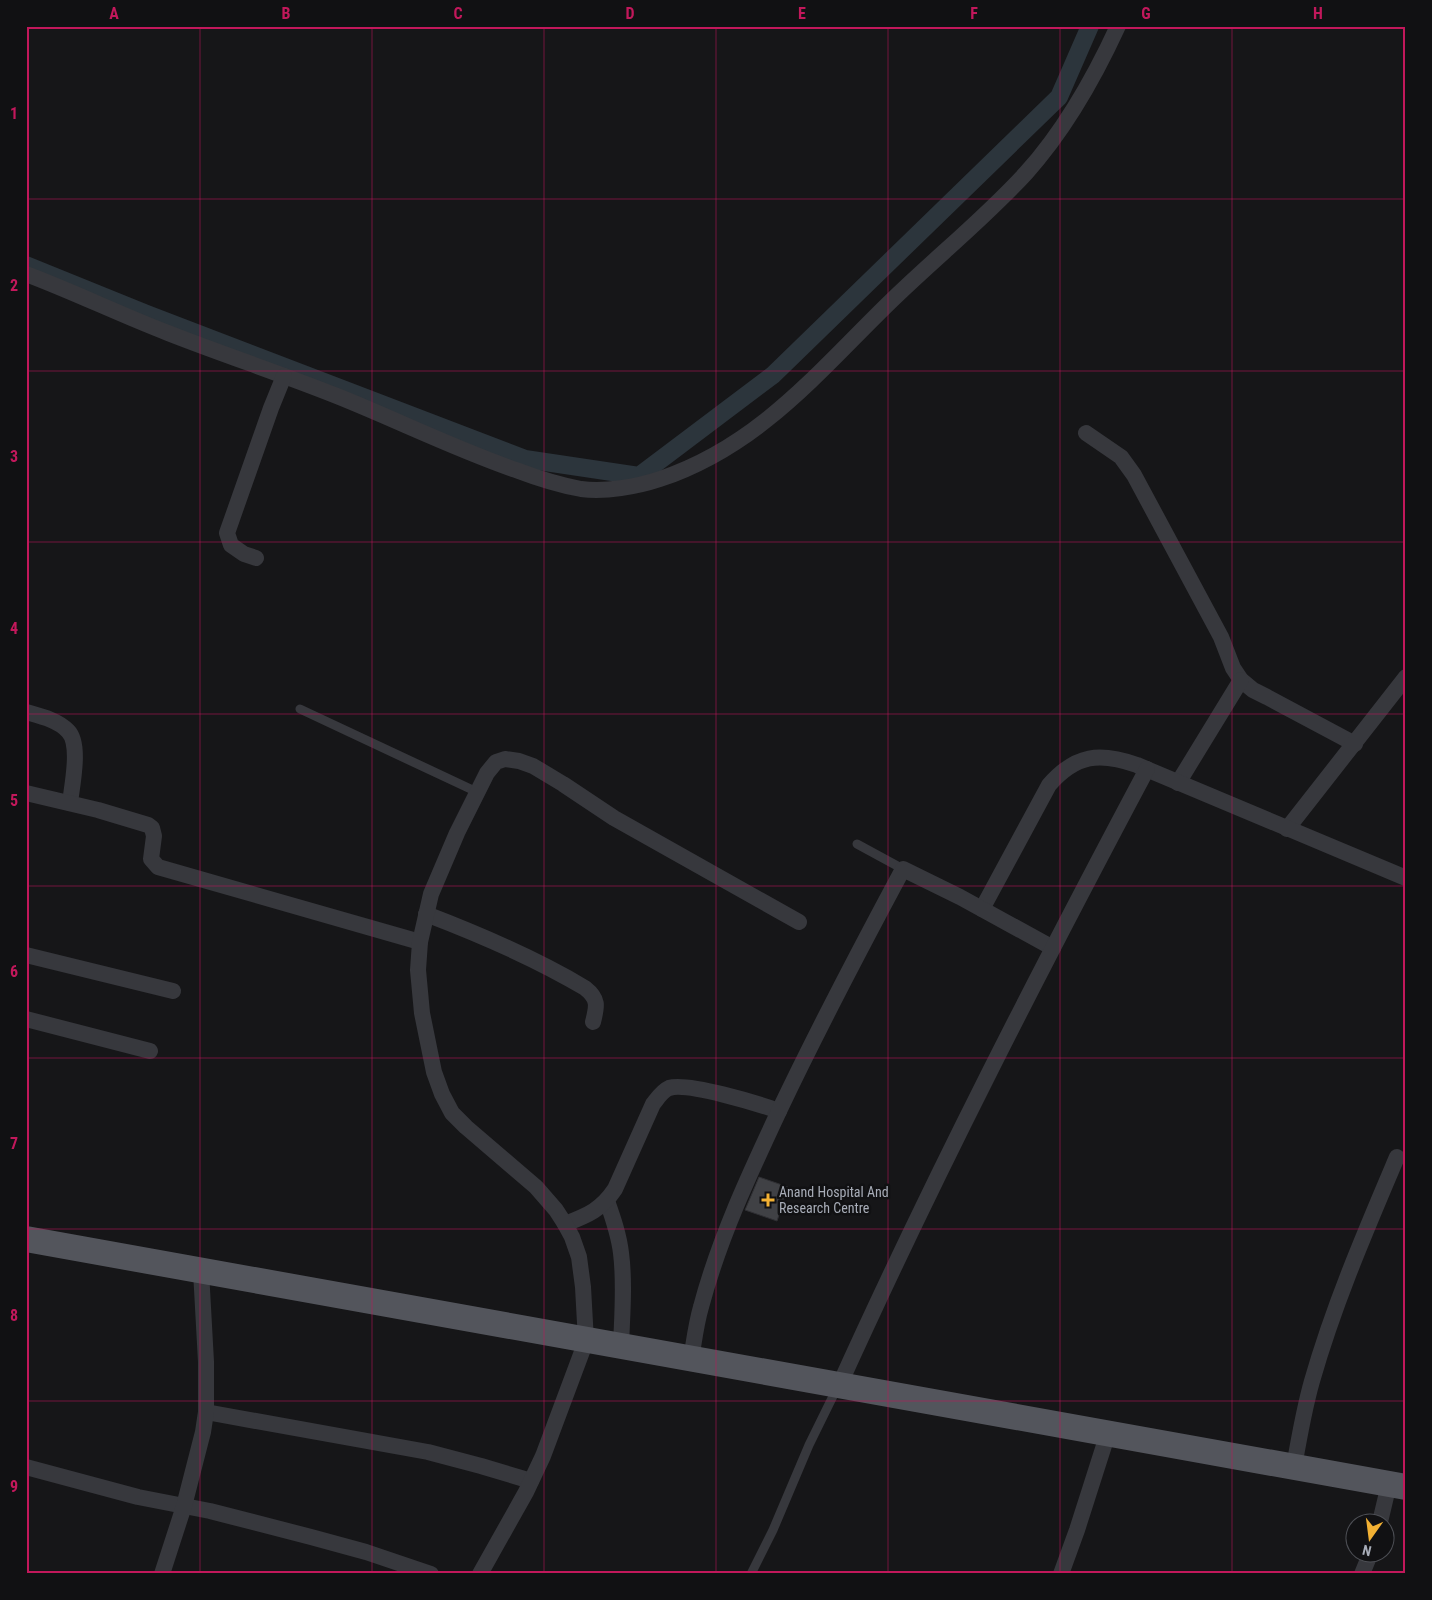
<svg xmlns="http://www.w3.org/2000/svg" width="1432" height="1600" viewBox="0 0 1432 1600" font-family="'Roboto Condensed',sans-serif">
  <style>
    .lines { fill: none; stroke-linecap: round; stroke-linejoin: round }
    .canal { stroke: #2c353c; stroke-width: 18 }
    .building { fill: #404145; stroke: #303034 }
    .lane { stroke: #37383d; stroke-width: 9 }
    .street { stroke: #37383d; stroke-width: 16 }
    .primary { stroke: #53555c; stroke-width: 26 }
    .grid { fill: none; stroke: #c2185b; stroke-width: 1; stroke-opacity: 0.55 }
    .poi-dot { fill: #f2b134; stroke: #111113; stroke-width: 2 }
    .labels { text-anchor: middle; stroke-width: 5; stroke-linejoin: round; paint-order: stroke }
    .poi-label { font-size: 14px; fill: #a8adb8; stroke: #111113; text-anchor: start }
    .neatline { fill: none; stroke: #c2185b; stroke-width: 2 }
    .grid-label { font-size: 16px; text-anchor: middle; font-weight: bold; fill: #c2185b }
  </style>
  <rect width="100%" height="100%" fill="#161618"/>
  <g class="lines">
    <polyline class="canal" points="26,265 147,314 525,459 639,476 773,375 1059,97 1090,26"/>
  </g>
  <polygon class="building" points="759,1177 788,1187 777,1221 745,1210"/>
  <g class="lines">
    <g class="lane">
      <polyline points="300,709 477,792"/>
      <polyline points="857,844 903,869"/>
      <polyline points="751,1574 773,1530 809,1445 837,1388"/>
    </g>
    <g class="street">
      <path d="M26,274C74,292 121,315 168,333C224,355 282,374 337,396C397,420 455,449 516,470C537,478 559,485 581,489C606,492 636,487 660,479C759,446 818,372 890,302C935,258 984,219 1026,173C1063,132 1095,76 1118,26"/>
      <polyline points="1086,433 1121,457 1134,475 1221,637 1233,668 1241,680 1253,690 1267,697 1355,744"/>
      <polyline points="256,558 244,554 231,545 227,533 271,408 284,376"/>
      <path d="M26,712C40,716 58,720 68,731C81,744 72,785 70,803"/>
      <polyline points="1178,783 1241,680"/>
      <polyline points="26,793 98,810 148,825 152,828 154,836 151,859 158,867 420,942"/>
      <polyline points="1287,829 1406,677"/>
      <path d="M982,909L1049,785C1076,754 1100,752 1137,765L1406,878"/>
      <path d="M426,914C481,935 535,958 585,988C599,999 597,1006 593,1022"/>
      <polyline points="26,955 173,991"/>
      <polyline points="26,1019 150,1051"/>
      <path d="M607,1201C613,1218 619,1235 621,1253C625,1284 622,1316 621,1347"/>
      <path d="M565,1224C588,1215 601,1210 615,1189L653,1104C657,1099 662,1091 669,1088C688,1082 759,1104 779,1111"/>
      <path d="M691,1359C694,1342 696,1324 701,1307C719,1239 749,1175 779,1111C818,1029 860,949 903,869L960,897L1053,948"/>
      <path d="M839,1386C934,1176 1039,972 1147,769"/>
      <polyline points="206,1412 428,1452 481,1466 531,1481"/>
      <polyline points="26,1467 138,1497 210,1511 311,1537 366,1552 431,1574"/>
      <path d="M1294,1467C1299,1438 1304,1409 1312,1381C1334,1304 1366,1230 1397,1157"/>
      <polyline points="1380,1522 1389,1484"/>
      <polyline points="162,1574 184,1506 203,1432 206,1412 206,1362 201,1271"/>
      <polyline points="480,1574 526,1492 543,1456 586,1341 583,1287 579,1257 572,1237 565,1224 556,1210 536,1187 466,1127 452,1113 442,1094 434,1072 422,1013 418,970 420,942 431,894 457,833 487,773 496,762 505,759 519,761 533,766 563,784 614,818 799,922"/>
      <polyline points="1061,1574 1077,1530 1108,1433"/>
      <polyline points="1362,1574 1371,1552"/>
    </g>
    <polyline class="primary" points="26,1239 1406,1487"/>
  </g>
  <path class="grid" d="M200,26V1574M372,26V1574M544,26V1574M716,26V1574M888,26V1574M1060,26V1574M1232,26V1574M26,199H1406M26,371H1406M26,542H1406M26,714H1406M26,886H1406M26,1058H1406M26,1229H1406M26,1401H1406"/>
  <path class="poi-dot" d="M765.5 1192.5h5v5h5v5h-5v5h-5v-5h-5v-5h5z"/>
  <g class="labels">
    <g class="poi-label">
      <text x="779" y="1197">Anand Hospital And<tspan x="779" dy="16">Research Centre</tspan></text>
    </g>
  </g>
  <rect width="1432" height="1600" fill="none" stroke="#111113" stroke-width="55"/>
  <g transform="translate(1370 1538) rotate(194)"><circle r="24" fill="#111113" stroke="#4d4f55"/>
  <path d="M0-4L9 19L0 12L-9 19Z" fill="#f2b134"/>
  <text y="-8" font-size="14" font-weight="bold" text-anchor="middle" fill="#a8adb8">N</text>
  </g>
  <rect x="28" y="28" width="1376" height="1544" class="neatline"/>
  <g class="grid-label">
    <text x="114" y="19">A</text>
    <text x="286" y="19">B</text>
    <text x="458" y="19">C</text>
    <text x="630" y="19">D</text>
    <text x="802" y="19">E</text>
    <text x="974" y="19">F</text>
    <text x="1146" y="19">G</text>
    <text x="1318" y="19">H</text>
    <text x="14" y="119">1</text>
    <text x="14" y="291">2</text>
    <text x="14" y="462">3</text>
    <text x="14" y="634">4</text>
    <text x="14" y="806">5</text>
    <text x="14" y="977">6</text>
    <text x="14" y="1149">7</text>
    <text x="14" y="1321">8</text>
    <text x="14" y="1492">9</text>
  </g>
</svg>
